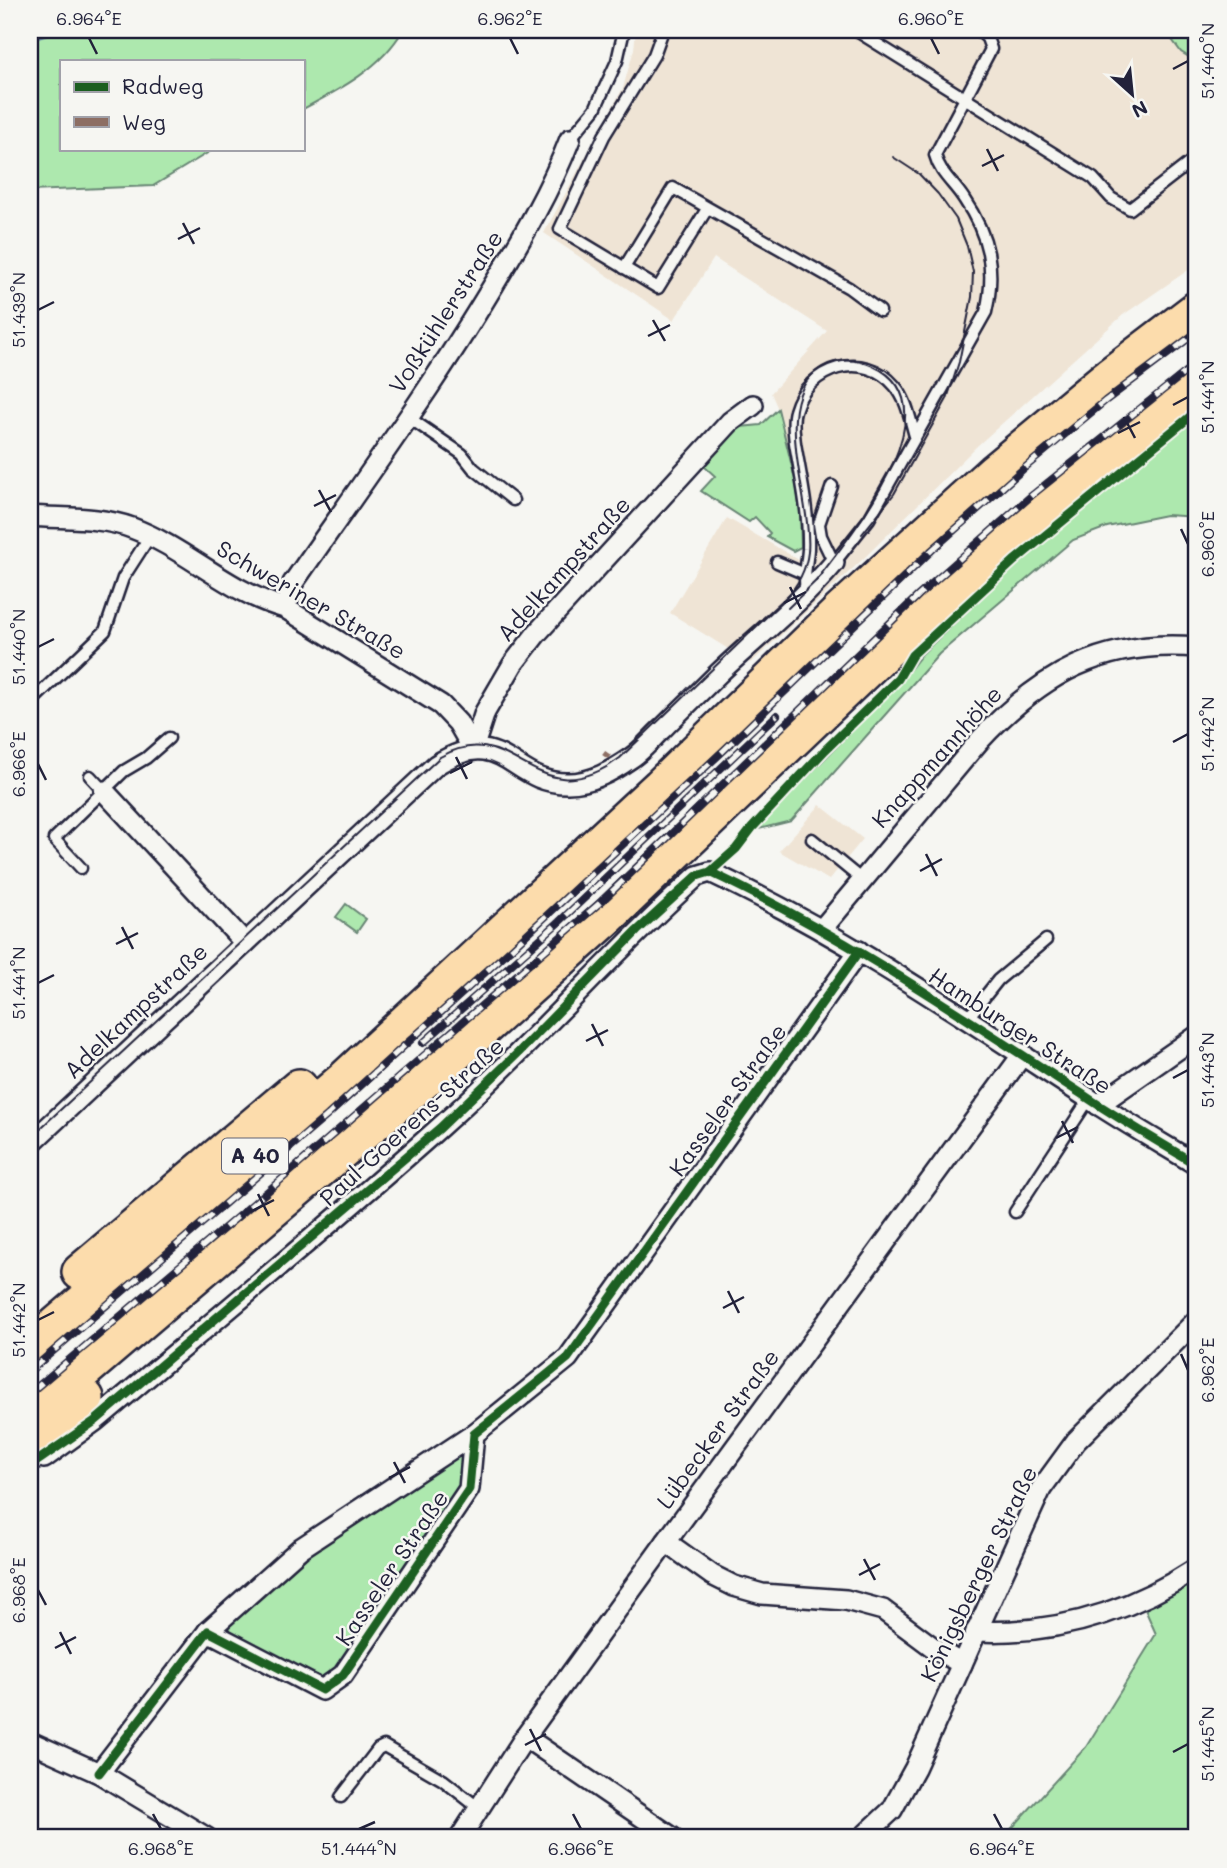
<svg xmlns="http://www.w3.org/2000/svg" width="1227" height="1868" viewBox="0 0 1227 1868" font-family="Mali,sans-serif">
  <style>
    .built { fill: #efe4d5 }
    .green { fill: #ade8ae; stroke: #688574; stroke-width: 2 }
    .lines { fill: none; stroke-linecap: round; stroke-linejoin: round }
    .stream { stroke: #6386a6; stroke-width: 5 }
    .service-casing { stroke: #22223b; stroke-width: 15 }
    .minor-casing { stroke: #22223b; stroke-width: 24 }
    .motorway-casing { stroke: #22223b; stroke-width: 40 }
    .service { stroke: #f6f6f2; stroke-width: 10 }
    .minor { stroke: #f6f6f2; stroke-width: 19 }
    .motorway { stroke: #fcdcac; stroke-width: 35 }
    .tram { stroke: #22223b; stroke-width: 2 }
    .rail-casing { stroke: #22223b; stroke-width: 8 }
    .rail { stroke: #f6f6f2; stroke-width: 5; stroke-dasharray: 16; stroke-linecap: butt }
    .quiet { stroke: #8d6e63; stroke-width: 7; stroke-dasharray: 14 7; stroke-linecap: butt }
    .cycleway-casing { stroke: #f6f6f2; stroke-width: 13 }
    .cycleway { stroke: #1b5e20; stroke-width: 9 }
    .ticks { fill: none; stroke: #22223b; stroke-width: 2.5 }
    .labels { text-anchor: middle; stroke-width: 5; stroke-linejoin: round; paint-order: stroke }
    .shield { fill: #f6f6f2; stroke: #626272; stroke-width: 2 }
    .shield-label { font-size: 21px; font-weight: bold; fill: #22223b }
    .street-label { font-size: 23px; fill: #22223b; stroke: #f6f6f2 }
    .neatline { fill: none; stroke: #22223b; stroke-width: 2.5 }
    .ticks-label { font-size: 18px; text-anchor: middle; fill: #22223b }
  </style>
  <rect width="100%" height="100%" fill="#f6f6f2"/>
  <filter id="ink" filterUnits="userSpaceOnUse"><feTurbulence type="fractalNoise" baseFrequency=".0143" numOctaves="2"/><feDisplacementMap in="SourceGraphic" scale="14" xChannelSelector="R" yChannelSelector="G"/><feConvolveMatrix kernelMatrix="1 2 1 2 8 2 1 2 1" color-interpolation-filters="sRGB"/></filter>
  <g filter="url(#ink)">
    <g class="built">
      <polygon points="636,30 1165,30 1181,52 1197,62 1197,264 1123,315 977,446 862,560 751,663 670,613 727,518 804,563 796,483 778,409 771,393 827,331 714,258 674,320 544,233 623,88 634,49"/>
      <polygon points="820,805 863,839 829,880 779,851"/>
    </g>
    <g class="green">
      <path d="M30,30H403C381,68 341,89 303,109V61H61V149H214L153,186L30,191Z"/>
      <polygon points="1165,30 1197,30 1197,62 1181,52"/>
      <polygon points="778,409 796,483 800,510 801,547 793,551 767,537 770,533 755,517 749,522 701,491 715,476 705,467 704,463 708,456 740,427 761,425"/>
      <polygon points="1197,417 1197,517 1166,515 1107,527 1073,540 939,654 791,821 755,830 901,681 922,654 1016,565"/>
      <polygon points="346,904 366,919 357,932 336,917"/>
      <polygon points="464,1448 462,1485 341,1670 318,1682 224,1630 305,1553"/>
      <polygon points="1197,1576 1197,1838 1003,1838 1086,1747 1156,1634 1144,1607"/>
    </g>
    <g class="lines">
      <polyline class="stream" points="30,39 58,30"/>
      <g class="service-casing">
        <g id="service">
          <polyline points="663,30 654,55 604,136 560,229 658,288 707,209"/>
          <polyline points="855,30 1093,178 1111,198 1130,209 1197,157"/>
          <polyline points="570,139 595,109 617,61 624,30"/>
          <polyline points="624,268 673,188 849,288 880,311"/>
          <polyline points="408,417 462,454 473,468 513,500"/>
          <path d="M832,486L819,524L821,536L834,563L869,519L986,312C996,269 989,236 964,199C954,183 940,174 935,155L991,49L987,38L978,30"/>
          <polyline points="777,562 803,573"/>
          <path d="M806,591C803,574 807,565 808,549C809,513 801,478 795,443C794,434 792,420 795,411C807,367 864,349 895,386C907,400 910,419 915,436"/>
          <polyline points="30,703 105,631 123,578 150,536"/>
          <polyline points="90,776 104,791"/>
          <polyline points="812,839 862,880"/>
          <polyline points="81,868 54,839 124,771 146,758 169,738"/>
          <polyline points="967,1019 998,980 1046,940"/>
          <polyline points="1015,1212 1089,1099"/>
          <polyline points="341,1797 378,1749 384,1746 443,1780 480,1809"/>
        </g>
      </g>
      <g class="minor-casing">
        <g id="minor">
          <path d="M30,516C63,519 100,516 132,528C186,548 229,593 285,608L441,705L458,723L473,749"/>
          <path d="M285,608L293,583C361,485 432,388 493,286C522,238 550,191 570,139"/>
          <polyline points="473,749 485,712 513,664 537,633 730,422 753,405"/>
          <polyline points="104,791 245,943"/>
          <path d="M822,929L979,741C1041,674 1103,639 1197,647"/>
          <polyline points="1098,1105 1197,1036"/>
          <path d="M30,1144L436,765C505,722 510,784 568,783C592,783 612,771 631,758C643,750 652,738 662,729C681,710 700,692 719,673C758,636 800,603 834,563"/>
          <path d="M44,1458L95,1421C210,1324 327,1228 439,1128C529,1048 608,957 697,876L710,872C844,935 965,1018 1088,1098C1124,1122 1161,1143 1197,1165"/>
          <polyline points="666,1542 712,1575 734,1586 762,1594 846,1600 883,1610 934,1648 962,1664"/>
          <polyline points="208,1631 301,1548 474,1434"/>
          <path d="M976,1631C1057,1635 1130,1612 1197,1568"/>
          <polyline points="525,1737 673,1838"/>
          <polyline points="30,1742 99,1773 207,1838"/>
          <polyline points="99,1773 208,1631 322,1690 343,1675 469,1489 474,1434 568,1358 859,951"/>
          <polyline points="460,1838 525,1737 666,1542 1023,1054"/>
          <polyline points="862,1838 892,1810 915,1768 1041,1489 1076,1441 1197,1320"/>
        </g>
      </g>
      <g class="motorway-casing">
        <g id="motorway">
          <polyline points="80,1272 299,1087"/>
          <polyline points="30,1347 344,1079 660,786 839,612 993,472 1104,380 1197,309"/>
          <polyline points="30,1417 445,1063 608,917 949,591 1035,515 1197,384"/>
          <polyline points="30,1452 86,1398"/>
        </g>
      </g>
      <use href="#service" class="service"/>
      <use href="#minor" class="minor"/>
      <use href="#motorway" class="motorway"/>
      <g class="tram">
        <polyline points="862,534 894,494 947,399 959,362 972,297 973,272 967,246 956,219 938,194 919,174 893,157"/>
        <polyline points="788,608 823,574"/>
        <path d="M30,1138L440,757C515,714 535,821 620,758L785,599C798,585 806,571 808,552C813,499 767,400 822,367C837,358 857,359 873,366C959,405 849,537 816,581"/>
      </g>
      <g class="rail-casing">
        <g id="rail">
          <polyline points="423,1043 559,922 777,715"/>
          <polyline points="30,1371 328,1115 513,947 724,750 932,550 1022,470 1105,401 1197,332"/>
          <polyline points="30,1393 268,1191 602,901 919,595 1031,496 1197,363"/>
        </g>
      </g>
      <use href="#rail" class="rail"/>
      <polyline class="quiet" points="605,757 608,753"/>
      <g class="cycleway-casing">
        <g id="cycleway">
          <polyline points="710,872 736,849 752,828 825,750 898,679 912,655 1014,561 1197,411"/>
          <path d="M30,1466L95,1421L440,1128L518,1053L637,931L697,876L710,872C844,935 965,1018 1088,1098C1124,1122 1161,1143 1197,1165"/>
          <polyline points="99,1773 208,1631 322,1690 343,1675 469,1489 474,1434 568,1358 859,951"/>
        </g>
      </g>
      <use href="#cycleway" class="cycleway"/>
    </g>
  </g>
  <path class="ticks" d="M89,38L97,54M510,38L518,54M931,38L939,54M1173,69L1188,61M987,149L998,171M982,166L1004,155M183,223L194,244M178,239L200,228M38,310L54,302M653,320L665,341M648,336L670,325M1173,405L1188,397M1124,417L1135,438M1118,433L1140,422M319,490L331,512M314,506L336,495M1181,529L1188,544M790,587L801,609M784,603L806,592M38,647L54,639M1173,742L1188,734M456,757L467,779M38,764L46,780M450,773L472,762M926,854L937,876M920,871L942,859M122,927L133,949M116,944L138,933M38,983L54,975M592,1024L603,1046M586,1041L608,1030M1173,1078L1188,1070M1062,1121L1073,1143M1056,1138L1078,1127M258,1194L269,1216M252,1211L274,1200M728,1291L739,1313M723,1308L744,1297M38,1320L54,1312M1181,1354L1188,1370M394,1462L405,1483M389,1478L410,1467M864,1559L875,1580M859,1575L880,1564M38,1590L46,1605M60,1632L71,1654M55,1648L76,1637M530,1729L541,1751M525,1745L546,1734M1173,1752L1188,1744M153,1814L161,1829M573,1814L581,1829M994,1814L1002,1829M359,1829L375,1822"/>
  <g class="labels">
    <rect class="shield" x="222" y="1138.5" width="66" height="35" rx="5"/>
    <g class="shield-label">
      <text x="255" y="1163">A 40</text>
    </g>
    <g class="street-label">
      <text transform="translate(446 312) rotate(-57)" y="8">Voßkühlerstraße</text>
      <text transform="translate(564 569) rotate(-48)" y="8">Adelkampstraße</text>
      <text transform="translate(311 600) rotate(30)" y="8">Schweriner Straße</text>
      <text transform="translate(937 757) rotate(-48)" y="8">Knappmannhöhe</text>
      <text transform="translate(136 1011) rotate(-43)" y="8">Adelkampstraße</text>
      <text transform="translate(1020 1031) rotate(33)" y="8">Hamburger Straße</text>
      <text transform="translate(728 1100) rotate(-54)" y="8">Kasseler Straße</text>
      <text transform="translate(412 1122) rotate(-42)" y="8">Paul-Goerens-Straße</text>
      <text transform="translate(718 1429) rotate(-54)" y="8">Lübecker Straße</text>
      <text transform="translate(392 1568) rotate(-56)" y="8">Kasseler Straße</text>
      <text transform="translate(979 1574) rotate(-64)" y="8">Königsberger Straße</text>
    </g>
  </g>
  <rect width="1227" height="1868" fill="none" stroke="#f6f6f2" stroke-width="77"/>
  <rect x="60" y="60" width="245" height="91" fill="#f6f6f2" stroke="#a1a1a9" stroke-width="2"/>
  <rect x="74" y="82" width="35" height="10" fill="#1b5e20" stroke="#a1a1a9" stroke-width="2"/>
  <text x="122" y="94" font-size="21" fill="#22223b">Radweg</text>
  <rect x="74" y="117" width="35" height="10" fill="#8d6e63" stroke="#a1a1a9" stroke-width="2"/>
  <text x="122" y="130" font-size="21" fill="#22223b">Weg</text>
  <g transform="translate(1132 94) rotate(153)" stroke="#f6f6f2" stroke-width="5" paint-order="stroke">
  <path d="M0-5L12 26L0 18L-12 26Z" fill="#22223b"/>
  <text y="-10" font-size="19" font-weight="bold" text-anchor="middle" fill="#22223b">N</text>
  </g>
  <rect x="38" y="38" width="1150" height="1791" class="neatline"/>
  <g class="ticks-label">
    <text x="89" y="25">6.964°E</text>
    <text x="510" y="25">6.962°E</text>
    <text x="931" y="25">6.960°E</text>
    <text transform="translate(1208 61) rotate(-90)" y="6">51.440°N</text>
    <text transform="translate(19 310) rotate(-90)" y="6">51.439°N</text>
    <text transform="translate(1208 397) rotate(-90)" y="6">51.441°N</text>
    <text transform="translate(1208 544) rotate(-90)" y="6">6.960°E</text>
    <text transform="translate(19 647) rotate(-90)" y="6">51.440°N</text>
    <text transform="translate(1208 734) rotate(-90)" y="6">51.442°N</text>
    <text transform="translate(19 764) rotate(-90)" y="6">6.966°E</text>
    <text transform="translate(19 983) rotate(-90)" y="6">51.441°N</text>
    <text transform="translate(1208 1070) rotate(-90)" y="6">51.443°N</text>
    <text transform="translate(19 1320) rotate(-90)" y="6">51.442°N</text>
    <text transform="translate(1208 1370) rotate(-90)" y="6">6.962°E</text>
    <text transform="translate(19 1590) rotate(-90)" y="6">6.968°E</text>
    <text transform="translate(1208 1744) rotate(-90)" y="6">51.445°N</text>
    <text x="161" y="1855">6.968°E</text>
    <text x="359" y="1855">51.444°N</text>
    <text x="581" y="1855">6.966°E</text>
    <text x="1002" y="1855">6.964°E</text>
  </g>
</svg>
